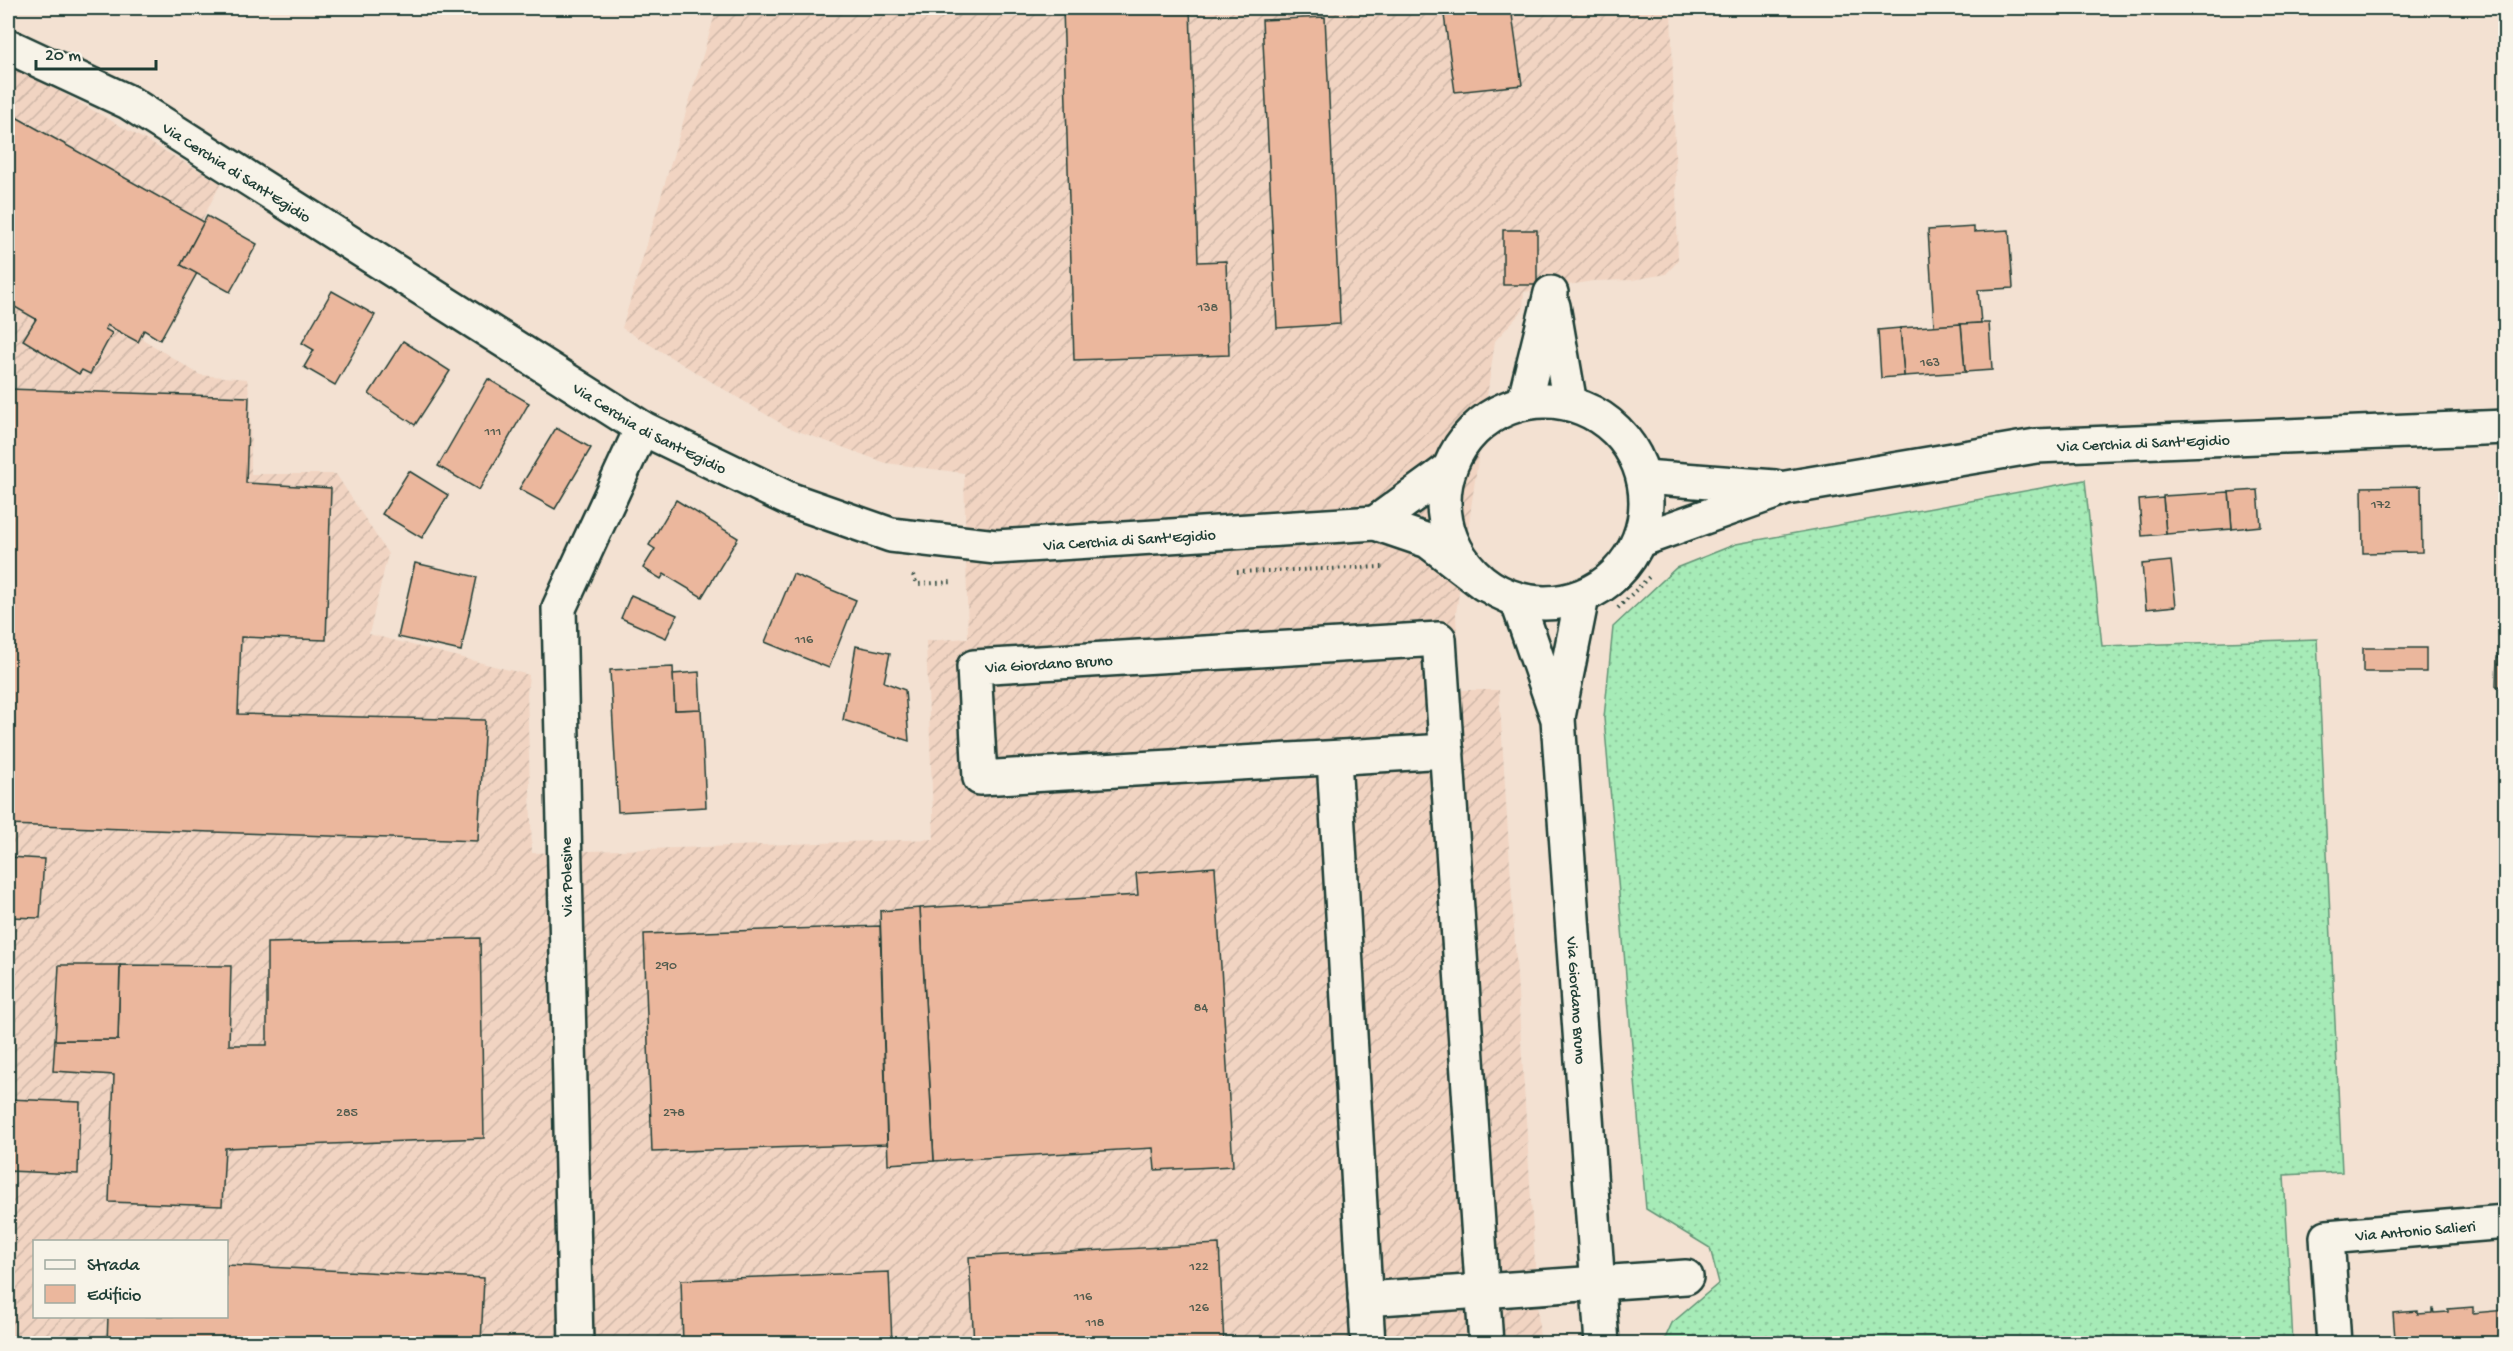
<svg xmlns="http://www.w3.org/2000/svg" width="2513" height="1351" viewBox="0 0 2513 1351" font-family="'Gochi Hand',sans-serif">
  <style>
    .industrial { fill: url(#industrial-furrows); fill-rule: evenodd }
    .grass { fill: url(#grass-dots); stroke: #629476; stroke-width: 1.5 }
    .building { fill: #ebb79d; stroke: #1f3d34; stroke-width: 1.5 }
    .lines { fill: none; stroke-linecap: round; stroke-linejoin: round }
    .minor-casing { stroke: #1f3d34; stroke-width: 38 }
    .path { stroke: #1f3d34; stroke-width: 4; stroke-dasharray: 1.5 4.5; stroke-linecap: butt }
    .minor { stroke: #f7f3e8; stroke-width: 33 }
    .labels { text-anchor: middle; stroke-width: 6; stroke-linejoin: round; paint-order: stroke }
    .number-label { font-size: 14px; fill: #525c4e }
    .street-label { font-size: 16px; fill: #1f3d34; stroke: #f7f3e8 }
  </style>
  <defs>
    <pattern id="industrial-furrows" width="10" height="10" patternUnits="userSpaceOnUse" patternTransform="scale(1.5)"><rect width="10" height="10" fill="#f1d4c2"/><path d="M-1 1l2-2M0 10L10 0M9 11l2-2" fill="none" stroke="#ceb7a7"/></pattern>
    <pattern id="grass-dots" width="8" height="8" patternUnits="userSpaceOnUse" patternTransform="scale(1.5)"><rect width="8" height="8" fill="#a6ebb7"/><path d="M2 2h.1M6 6h.1" fill="none" stroke="#8eca9e" stroke-width="1.8" stroke-linecap="round"/></pattern>
  </defs>
  <rect width="100%" height="100%" fill="#f3e1d2"/>
  <filter id="ink" filterUnits="userSpaceOnUse"><feTurbulence type="fractalNoise" baseFrequency=".0167" numOctaves="2"/><feDisplacementMap in="SourceGraphic" scale="12" xChannelSelector="R" yChannelSelector="G"/><feConvolveMatrix kernelMatrix="1 2 1 2 8 2 1 2 1" color-interpolation-filters="sRGB"/></filter>
  <g filter="url(#ink)">
    <path class="industrial" d="M763,8H1671L1678,261L1666,274L1632,280L1593,281L1524,292L1523,310L1495,341L1456,613L1459,690H1499L1540,1343H8V62L221,183L141,338L200,375L247,379L250,400L251,474H336L388,554L369,634L529,675L527,694L532,853L934,839L926,641L968,638L964,473L886,463L787,427L622,328L716,11ZM34,1242H226V1316H34Z"/>
    <polygon class="grass" points="2085,480 2102,646 2317,639 2342,1172 2284,1175 2293,1343 1663,1343 1672,1323 1719,1283 1710,1248 1646,1209 1604,718 1613,627 1676,568 1736,544"/>
    <g class="building">
      <polygon points="1063,8 1190,8 1198,262 1226,261 1229,355 1074,360"/>
      <polygon points="1443,8 1511,8 1522,85 1455,92"/>
      <polygon points="1325,17 1340,324 1277,328 1262,20"/>
      <polygon points="16,117 204,222 181,265 197,273 160,340 144,330 138,342 107,325 105,329 112,333 90,374 82,370 79,374 23,340 36,319 8,303 8,131"/>
      <polygon points="207,216 257,244 230,292 181,265"/>
      <polygon points="1974,227 1974,232 2009,230 2013,288 1978,290 1981,323 1934,326 1928,230"/>
      <rect x="1503" y="230" width="34" height="55"/>
      <polygon points="332,291 375,315 335,385 304,367 314,350 302,343"/>
      <polygon points="1981,323 1989,323 1992,370 1965,372 1961,324"/>
      <polygon points="1961,324 1965,372 1904,376 1900,328"/>
      <polygon points="1900,328 1904,376 1881,378 1878,330"/>
      <polygon points="403,341 450,371 415,425 369,394"/>
      <polygon points="488,379 529,403 479,490 438,466"/>
      <polygon points="8,389 249,397 246,483 331,488 326,640 241,637 238,714 485,720 478,841 8,825"/>
      <polygon points="556,428 591,448 555,509 519,489"/>
      <polygon points="409,471 448,495 422,538 382,514"/>
      <polygon points="2421,486 2422,552 2363,553 2362,487"/>
      <polygon points="2258,490 2261,526 2232,529 2229,492"/>
      <polygon points="2229,492 2232,529 2166,534 2163,496"/>
      <polygon points="2163,498 2166,534 2142,536 2139,500"/>
      <polygon points="676,500 738,538 702,597 664,574 661,579 643,568 655,549 649,545"/>
      <polygon points="2171,561 2176,606 2146,609 2142,564"/>
      <polygon points="415,563 477,577 461,651 398,637"/>
      <polygon points="793,574 856,600 829,668 765,642"/>
      <polygon points="631,595 677,615 666,638 621,618"/>
      <polygon points="856,646 890,653 884,682 905,690 909,741 843,720"/>
      <rect x="2363" y="648" width="63" height="24"/>
      <polygon points="2497,657 2506,657 2506,687 2496,686"/>
      <polygon points="673,667 675,710 701,709 706,807 618,812 610,670"/>
      <polygon points="699,672 701,709 675,710 673,674"/>
      <polygon points="8,857 44,859 40,918 8,917"/>
      <polygon points="1215,867 1233,1166 1155,1170 1153,1148 934,1161 920,908 1138,895 1136,873"/>
      <polygon points="920,908 934,1161 888,1164 880,911"/>
      <polygon points="880,926 887,1144 652,1152 644,934"/>
      <polygon points="480,938 484,1138 225,1148 222,1206 109,1202 114,1075 53,1071 55,1040 118,1040 120,965 231,966 229,1045 267,1045 267,943"/>
      <polygon points="59,965 120,965 118,1040 55,1040"/>
      <polygon points="8,1099 80,1102 78,1174 8,1171"/>
      <polygon points="1219,1244 1224,1344 974,1344 969,1257"/>
      <polygon points="226,1265 484,1278 481,1344 107,1344 108,1316 226,1316"/>
      <polygon points="889,1272 892,1344 683,1344 681,1280"/>
      <polygon points="2473,1307 2473,1313 2506,1310 2506,1344 2402,1344 2401,1337 2395,1338 2393,1313 2418,1311 2418,1314 2432,1313 2432,1309 2433,1309 2434,1313 2448,1312 2448,1309"/>
    </g>
    <g class="lines">
      <g class="minor-casing">
        <g id="minor">
          <path id="s1" d="M8,46L128,102L642,428L791,500L891,535L996,547L1375,523L1428,541L1484,584"/>
          <polyline points="1553,306 1570,404"/>
          <circle cx="1545" cy="502" r="101"/>
          <polyline points="1524,403 1551,293"/>
          <polyline points="1644,477 1775,487"/>
          <polyline points="1375,523 1449,469"/>
          <path id="s2" d="M1640,540L1786,488L2036,446L2506,427"/>
          <path id="s3" d="M1517,600L1558,719L1602,1344"/>
          <polyline points="1558,717 1582,597"/>
          <path id="s4" d="M1447,751L980,778L974,667L1439,639L1486,1344"/>
          <polyline points="1334,759 1368,1344"/>
          <polyline points="1365,1299 1686,1277"/>
          <polyline points="576,1344 559,608 642,428"/>
          <path id="s5" d="M2334,1344L2327,1237L2506,1222"/>
        </g>
      </g>
      <g class="path">
        <polyline points="1237,572 1383,567"/>
        <polyline points="913,575 917,584 954,582"/>
        <polyline points="1618,608 1649,577"/>
      </g>
      <use href="#minor" class="minor"/>
    </g>
  </g>
  <g class="labels">
    <g class="number-label">
      <text x="1208" y="311">138</text>
      <text x="1930" y="366">163</text>
      <text x="493" y="435">111</text>
      <text x="2381" y="508">172</text>
      <text x="804" y="643">116</text>
      <text x="666" y="969">290</text>
      <text x="1201" y="1011">84</text>
      <text x="347" y="1116">285</text>
      <text x="674" y="1116">278</text>
      <text x="1199" y="1270">122</text>
      <text x="1083" y="1300">116</text>
      <text x="1199" y="1311">126</text>
      <text x="1095" y="1326">118</text>
    </g>
    <g class="street-label">
      <text dy="6" stroke="none"><textPath href="#s1" startOffset="262">Via Cerchia di Sant'Egidio</textPath></text>
      <text dy="6" stroke="none"><textPath href="#s1" startOffset="748">Via Cerchia di Sant'Egidio</textPath></text>
      <text dy="6" stroke="none"><textPath href="#s2" startOffset="516">Via Cerchia di Sant'Egidio</textPath></text>
      <text dy="6" stroke="none"><textPath href="#s1" startOffset="1252">Via Cerchia di Sant'Egidio</textPath></text>
      <text dy="6" stroke="none"><textPath href="#s4" startOffset="654">Via Giordano Bruno</textPath></text>
      <text transform="translate(565 877) rotate(-91)" y="6">Via Polesine</text>
      <text dy="6" stroke="none"><textPath href="#s3" startOffset="408">Via Giordano Bruno</textPath></text>
      <text dy="6" stroke="none"><textPath href="#s5" startOffset="196">Via Antonio Salieri</textPath></text>
    </g>
  </g>
  <rect width="2513" height="1351" fill="none" stroke="#f7f3e8" stroke-width="30"/>
  <rect x="15" y="15" width="2483" height="1321" fill="none" stroke="#1f3d34" stroke-width="2" filter="url(#ink)"/>
  <rect x="33" y="1240" width="195" height="78" fill="#f7f3e8" stroke="#a1aaa0" stroke-width="1.5"/>
  <rect x="45" y="1260" width="30" height="9" fill="#f7f3e8" stroke="#a1aaa0" stroke-width="1.5"/>
  <text x="87" y="1270" font-size="18" fill="#1f3d34">Strada</text>
  <rect x="45" y="1285" width="30" height="18" fill="#ebb79d" stroke="#a1aaa0" stroke-width="1.5"/>
  <text x="87" y="1300" font-size="18" fill="#1f3d34">Edificio</text>
  <path d="M36 60v9h120v-9" fill="none" stroke="#1f3d34" stroke-width="3"/>
  <text x="45" y="60" font-size="18" fill="#1f3d34" stroke="#f7f3e8" stroke-width="4.5" paint-order="stroke">20 m</text>
</svg>
